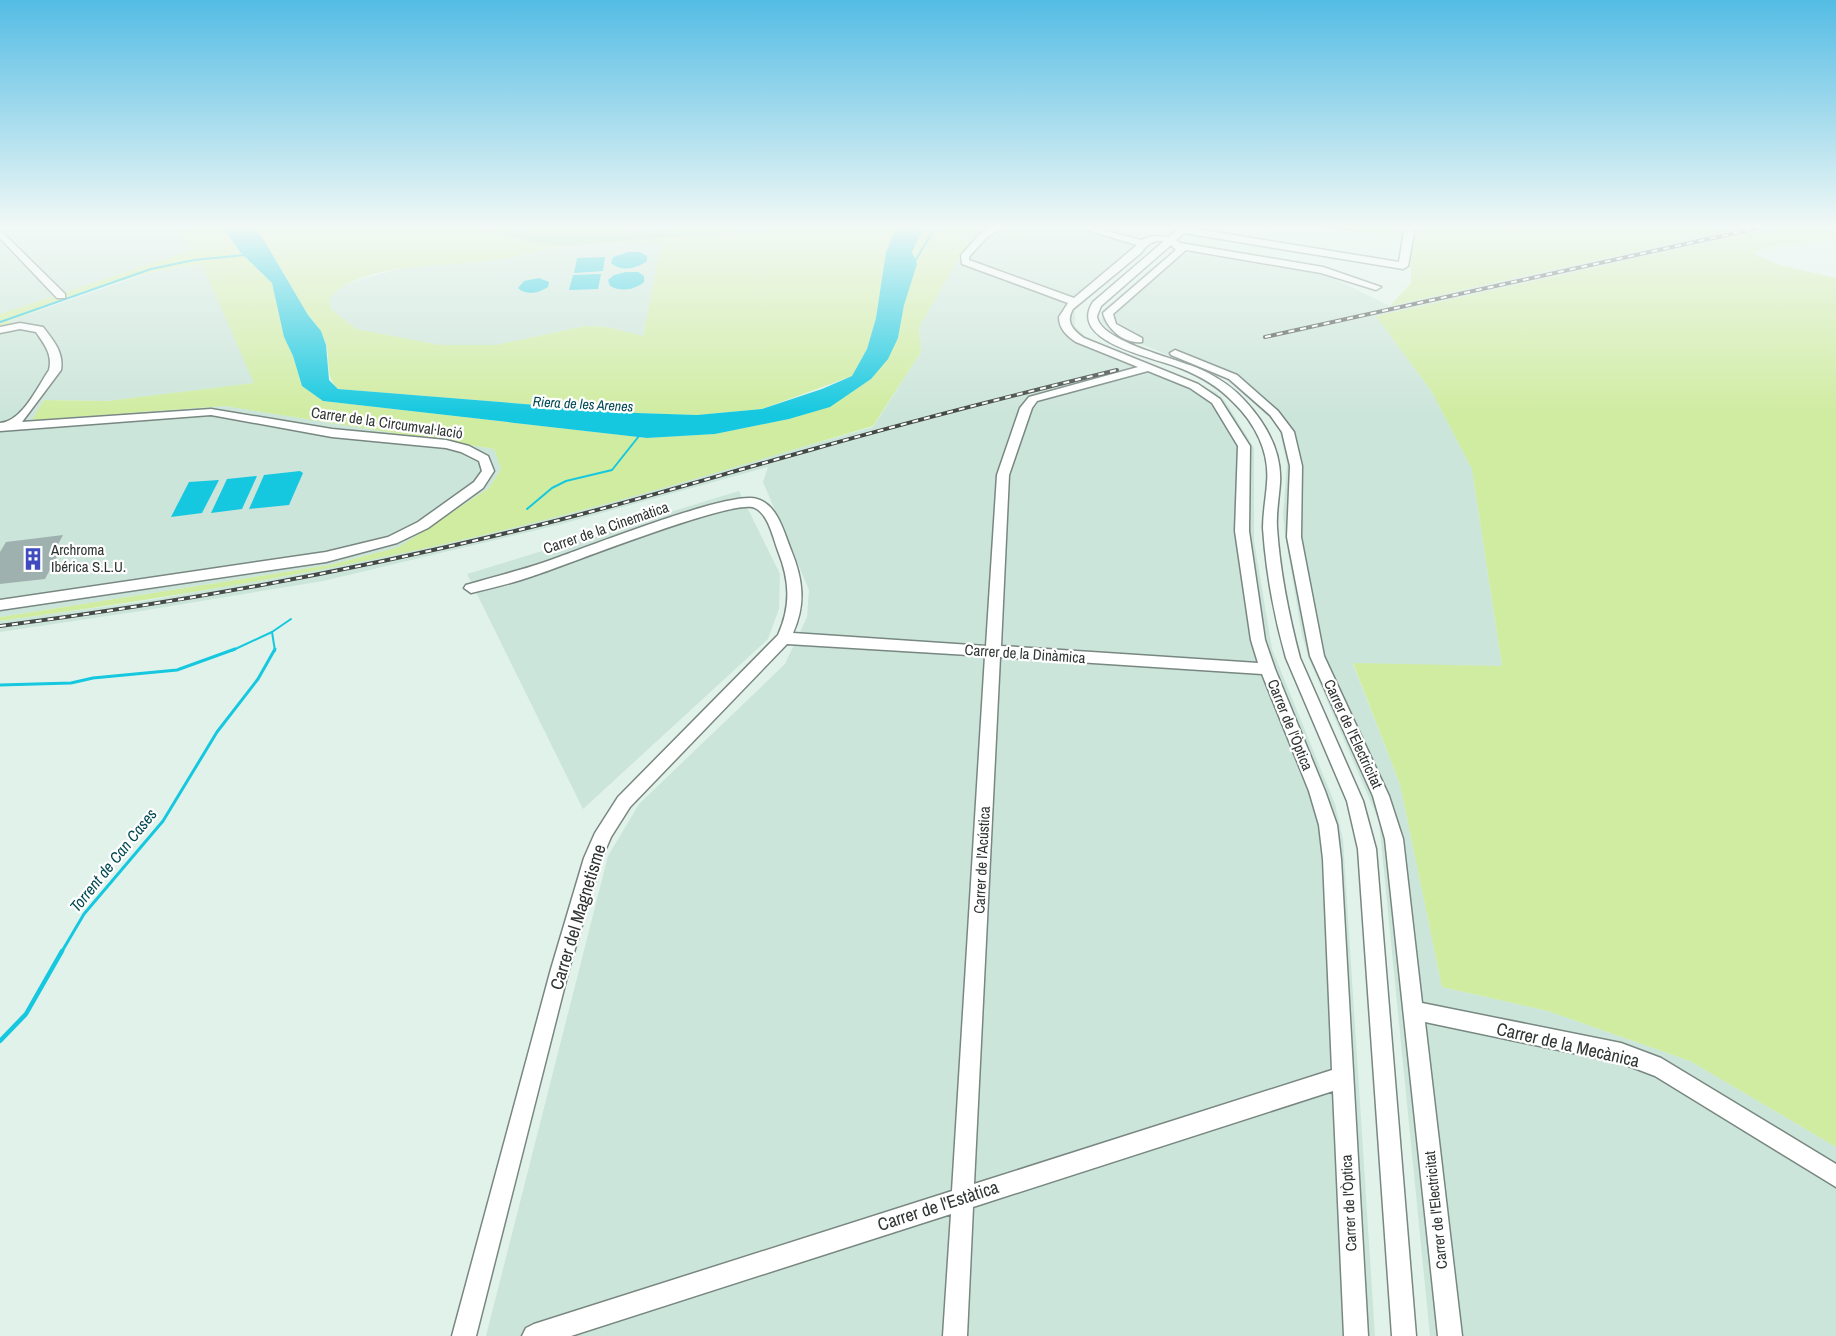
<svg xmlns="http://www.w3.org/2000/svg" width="1836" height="1336" viewBox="0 0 1836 1336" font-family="'Archivo Narrow',sans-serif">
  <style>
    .built { fill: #cce5da }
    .green { fill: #d0eca1; fill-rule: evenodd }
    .water { fill: #16c8df }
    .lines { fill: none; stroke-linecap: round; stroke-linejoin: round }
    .stream-far2 { stroke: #16c8df; stroke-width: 2 }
    .stream-far1 { stroke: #16c8df; stroke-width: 3 }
    .stream { stroke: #16c8df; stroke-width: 4.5 }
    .building { fill: #9fb1af }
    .minor-casing { stroke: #788781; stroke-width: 3 }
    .major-casing { stroke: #cdcfce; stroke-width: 2 }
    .minor { fill: #fff; fill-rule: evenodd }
    .major { fill: #a0dca7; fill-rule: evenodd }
    .rail-casing { stroke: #424946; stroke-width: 4 }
    .rail { stroke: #fff; stroke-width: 2; stroke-dasharray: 6; stroke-linecap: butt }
    .labels { text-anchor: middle; stroke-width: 4.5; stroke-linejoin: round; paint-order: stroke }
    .far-water-label { font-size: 14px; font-style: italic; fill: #024953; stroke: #fff }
    .street-label { font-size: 15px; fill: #303633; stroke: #fff }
    .poi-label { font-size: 15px; fill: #303633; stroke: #fff; text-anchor: start }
    .water-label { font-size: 16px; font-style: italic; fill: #024953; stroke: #fff }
    .near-street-label { font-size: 18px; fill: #303633; stroke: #fff }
  </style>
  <rect width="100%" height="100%" fill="#e1f2ea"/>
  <g class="built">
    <polygon points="0,226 174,226 192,250 0,314"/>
    <polygon points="994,226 1066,226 1132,245 1142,253 1075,310 1075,326 1086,338 1096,342 1216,392 1225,401 1254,448 1254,541 1272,649 1335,804 1343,840 1375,1336 486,1336 608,856 639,804 785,664 807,617 809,590 763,482 768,467 558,525 323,581 141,611 0,632 0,621 139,602 292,575 478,536 578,511 873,427 921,352 919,327 959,258 979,235"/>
    <polygon points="1748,226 1783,226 1376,316 1432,392 1472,469 1502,666 1353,664 1400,784 1442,987 1548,1011 1690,1061 1836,1147 1836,1336 1430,1336 1379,821 1309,659 1302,635 1285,534 1283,515 1287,464 1280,432 1271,419 1226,379 1112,332 1101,321 1102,311 1163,258 1192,253 1326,275 1390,306"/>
    <polygon points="649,241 661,244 643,336 607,327 585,326 496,345 440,345 356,329 331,309 329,298 338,288 365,278 413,266 498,260 554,248"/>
    <polygon points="202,264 255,383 107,401 44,400 33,420 225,406 494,449 501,469 489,488 400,547 330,565 0,617 0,326 10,324 9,321 131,279 158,271"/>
    <polygon points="739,491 780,574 779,609 768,639 583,809 467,574"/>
  </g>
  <g class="green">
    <path d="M174,226H221L241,253L272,283L284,337L293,356L302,386L323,401L647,438L715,434L789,419L829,407L871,379L898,338L912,253L922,228L994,226L979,235L959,258L919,327L921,352L873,426C742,465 611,505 479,536C321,573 161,599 0,621V617L330,565L399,547L489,488L501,469L494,449L225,406L32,420L44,400L107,401L254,383L202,264C136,270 71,298 9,321L11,324L0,326V314L192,250Z"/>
    <path d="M251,226H897L886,252L876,318L867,349L852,376L762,409L697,415L637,413L338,389C324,374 331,362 326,344C322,333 316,323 308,315L262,237ZM649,241L661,244L643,336L607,327L585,326L496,345H440L356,329L331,309L329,299C361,260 453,267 499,260C517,257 535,251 553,248C584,244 617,244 649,241Z"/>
    <polygon points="1298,226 1449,226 1526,229 1561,226 1748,226 1390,306 1411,283 1411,237"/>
    <path d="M1783,226H1836V240C1820,240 1763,244 1753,254L1783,266L1836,278V1147L1690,1061L1548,1011L1442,987L1400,784L1353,663L1502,666L1472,469L1432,392L1376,316Z"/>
  </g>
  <g class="water">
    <polygon points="221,226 251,226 262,237 308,315 321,331 326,345 329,380 338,389 637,413 697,415 762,409 822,389 852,376 867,349 876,318 886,252 897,226 924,226 912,252 917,264 904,305 898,338 888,359 871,379 830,407 789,419 715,434 647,438 323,401 302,386 293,356 284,337 272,283 241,253"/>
    <path d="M629,252H640L647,256V261C636,269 621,272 611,263L613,257Z"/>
    <polygon points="605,257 603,271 574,273 577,258"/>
    <path d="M626,272H638L644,276V282C634,290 621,292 610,286L608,280L614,275Z"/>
    <polygon points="601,274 598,289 569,290 573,275"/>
    <path d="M539,278L549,282L548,287C539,293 526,296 518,288L524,281Z"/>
    <polygon points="300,471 303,473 289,505 249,509 264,475"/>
    <polygon points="257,476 242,509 211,513 227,479"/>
    <polygon points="219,480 202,513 171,517 189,482"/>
  </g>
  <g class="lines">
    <g class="stream-far2">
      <polyline points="915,261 936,226"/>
      <polyline points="0,322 151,269 194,260 245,255"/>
      <polyline points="527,509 552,488 566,481 612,470 639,436"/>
      <polyline points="272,632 275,651"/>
      <polyline points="231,651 272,632 291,619"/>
    </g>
    <g class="stream-far1">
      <polyline points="0,685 71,683 93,678 177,670 235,649"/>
      <polyline points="61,953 84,914 163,821 217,732 258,679 275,649"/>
    </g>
    <polyline class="stream" points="0,1041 26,1014 62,951"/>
  </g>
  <polygon class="building" points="63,535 54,552 60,551 45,579 0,584 0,552 6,542"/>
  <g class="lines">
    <g class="minor-casing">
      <g id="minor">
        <path d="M994,226H1005L986,238L969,257V260L1074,298L1137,245L1074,226H1087L1141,240L1153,236L1169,237L1182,226H1191L1190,228L1399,262L1404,232L1409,229L1414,232L1408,266L1403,269L1184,233L1176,240L1180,243L1323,267L1381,287L1376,290L1321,273L1186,250L1113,314L1116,324L1142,338V342C1124,344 1107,329 1103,313L1176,250L1171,245L1101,306L1097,316C1099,342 1180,359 1202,370C1219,378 1234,388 1246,402C1266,424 1282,452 1280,483C1279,498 1276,513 1277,528C1280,572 1289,616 1300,658L1363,801L1376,849L1416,1336H1392L1358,849L1347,801L1286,658C1274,616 1266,572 1263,528C1263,513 1266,498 1267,483C1270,452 1255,423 1233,402C1218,386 1200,376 1180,368C1154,357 1067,342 1093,302L1164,241C1152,240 1148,244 1141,253L1073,309C1065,322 1073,330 1084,338L1198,384L1220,399L1250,446L1249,531L1265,640L1275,669L1325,791L1337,825L1341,859L1368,1336H1344L1333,1091L973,1207L967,1336H943L951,1214L571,1336H522L526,1328L534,1324L952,1191L985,656L787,644L630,807L611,837L602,858L569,969L476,1336H452L551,969L584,858L595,833L618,797L778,635C791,606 790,581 778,551C773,538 769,515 755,508C736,497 564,566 533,576C513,583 492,588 471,593L464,588L466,585C492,577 519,571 545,562C581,550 729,490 757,499C778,505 784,533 791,550C803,579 806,604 793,633L986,646L997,475L1020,408L1029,397L1138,367L1076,342C1067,336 1059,329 1059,317L1068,303L962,264L961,255L980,234ZM1148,371L1190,388L1212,403L1238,446L1235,531L1251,640L1258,663L1001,646L1009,475L1032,408L1037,401ZM1000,657L1262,674L1309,791L1319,825L1323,859L1332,1070L974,1184Z"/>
        <polygon points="0,230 65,294 65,298 57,298 0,238"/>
        <path d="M20,323L43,327C53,340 64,352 61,370L22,422L211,409L332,429L446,440L469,446L488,456L494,471L483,488L428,528L397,543L326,562L0,610V600L326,552L388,537L418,522L474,482L482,471L479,461L461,452L446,448L332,437L211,415L0,431V423C22,422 38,386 49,370C53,354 44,344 36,332L20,329L0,333V327Z"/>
        <polygon points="1175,350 1237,375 1278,411 1294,432 1302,466 1301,537 1324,656 1389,796 1403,839 1422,1003 1621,1043 1661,1058 1836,1164 1836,1187 1655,1076 1621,1063 1425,1022 1462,1336 1438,1336 1385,839 1373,796 1310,656 1287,537 1290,466 1282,432 1270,415 1229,379 1171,355 1170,353"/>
      </g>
    </g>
    <g class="major-casing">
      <polygon id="major" points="485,226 503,226 530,234 563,237 717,226 767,226 761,230 563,245 529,242"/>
    </g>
    <use href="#minor" class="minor"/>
    <use href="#major" class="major"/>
    <g class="rail-casing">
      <g id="rail">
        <polyline points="1265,337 1767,226"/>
        <path d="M0,626C177,603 353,571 527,528C622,505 716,476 810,450C912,421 1014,395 1117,370"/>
      </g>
    </g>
    <use href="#rail" class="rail"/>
  </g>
  <linearGradient id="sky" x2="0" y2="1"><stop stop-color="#54bce4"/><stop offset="0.55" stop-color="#f2f9f6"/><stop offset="1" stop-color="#f2f9f6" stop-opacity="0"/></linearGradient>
  <rect width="1836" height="413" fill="url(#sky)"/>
  <defs>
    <g id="building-bare" transform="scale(1.8)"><path d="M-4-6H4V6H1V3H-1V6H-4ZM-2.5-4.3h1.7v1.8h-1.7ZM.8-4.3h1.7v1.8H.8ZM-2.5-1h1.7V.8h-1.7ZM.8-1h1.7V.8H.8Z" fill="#3f4bbf" stroke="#fff" stroke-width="2.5" paint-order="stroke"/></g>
  </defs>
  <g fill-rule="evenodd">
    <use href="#building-bare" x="33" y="559"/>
  </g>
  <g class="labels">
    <g class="far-water-label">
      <text transform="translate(583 404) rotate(3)" y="5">Riera de les Arenes</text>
    </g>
    <g class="street-label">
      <text transform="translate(387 423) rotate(8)" y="5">Carrer de la Circumval·lació</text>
      <text transform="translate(606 528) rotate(-19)" y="5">Carrer de la Cinemàtica</text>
      <text transform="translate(1025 654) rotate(4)" y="5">Carrer de la Dinàmica</text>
      <text transform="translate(1290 725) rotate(68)" y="5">Carrer de l'Òptica</text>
      <text transform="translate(1353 734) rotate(65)" y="5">Carrer de l'Electricitat</text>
      <text transform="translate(982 860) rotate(-87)" y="5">Carrer de l'Acústica</text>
      <text transform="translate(1349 1203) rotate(-93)" y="5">Carrer de l'Òptica</text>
      <text transform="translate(1436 1210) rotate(-96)" y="5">Carrer de l'Electricitat</text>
    </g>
    <g class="poi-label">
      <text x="51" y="555">Archroma<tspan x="51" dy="17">Ibérica S.L.U.</tspan></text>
    </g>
    <g class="water-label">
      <text transform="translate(113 860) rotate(-51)" y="6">Torrent de Can Cases</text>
    </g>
    <g class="near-street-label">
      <text transform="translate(578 917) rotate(-73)" y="6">Carrer del Magnetisme</text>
      <text transform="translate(1568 1045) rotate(13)" y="6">Carrer de la Mecànica</text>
      <text transform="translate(938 1206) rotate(-18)" y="6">Carrer de l'Estàtica</text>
    </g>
  </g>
</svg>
